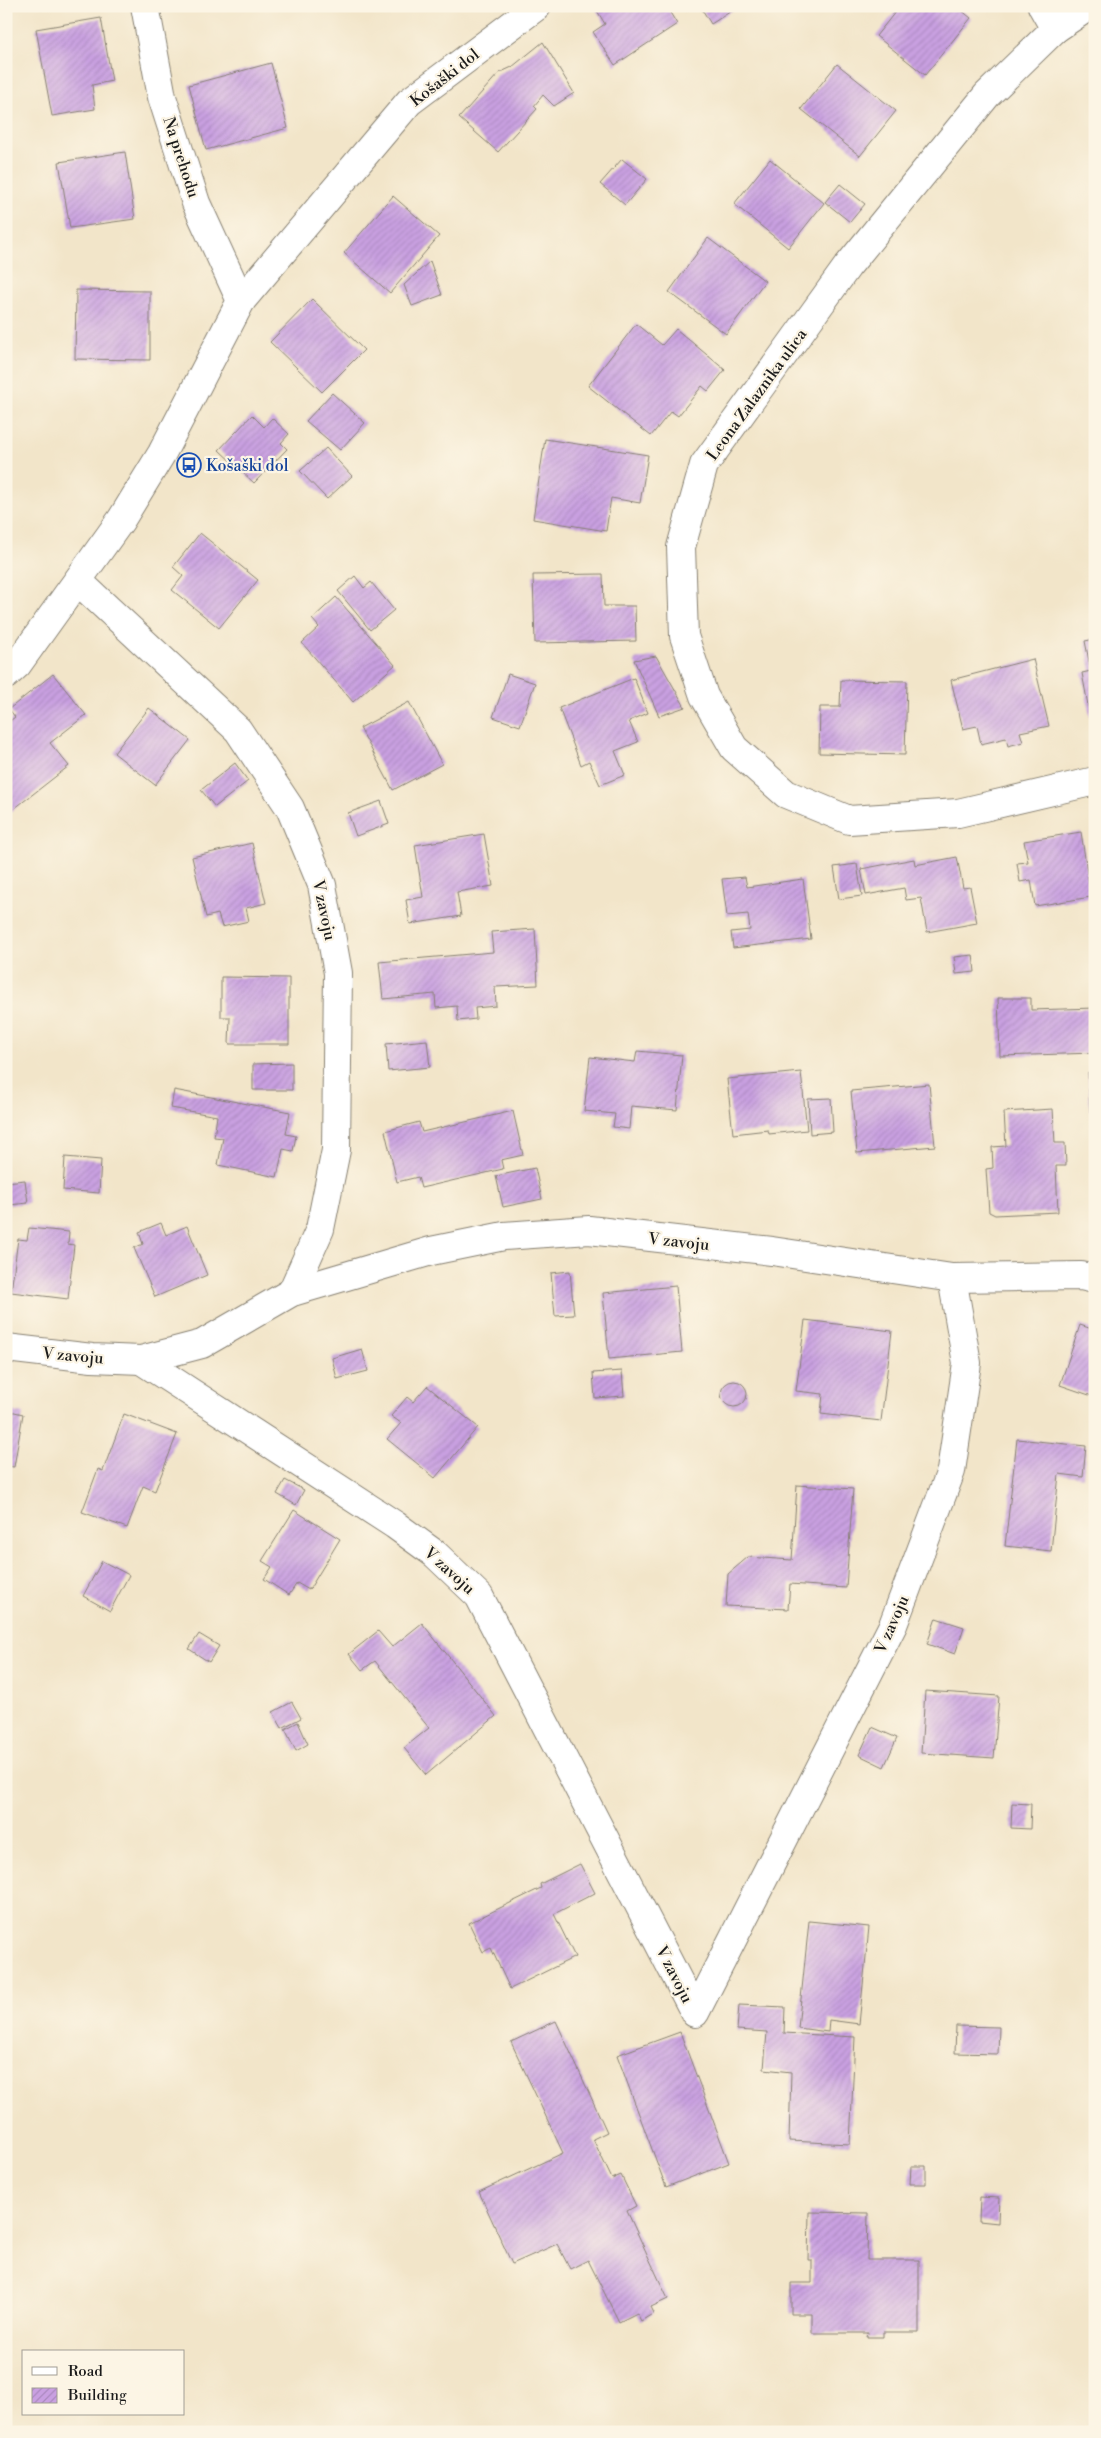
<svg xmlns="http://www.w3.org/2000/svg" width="1101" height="2438" viewBox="0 0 1101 2438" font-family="'Libre Bodoni',serif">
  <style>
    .building { fill: url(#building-hatch) }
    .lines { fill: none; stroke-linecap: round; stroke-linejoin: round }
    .minor-casing { stroke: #878072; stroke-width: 30 }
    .tertiary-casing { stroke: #878072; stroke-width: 30 }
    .minor { stroke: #fff; stroke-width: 28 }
    .tertiary { stroke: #fff; stroke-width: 28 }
    .labels { text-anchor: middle; stroke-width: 4.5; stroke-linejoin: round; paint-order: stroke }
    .street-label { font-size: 16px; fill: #1c1c1c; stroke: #fcf5e5 }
    .transit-label { font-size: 16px; fill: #164399; stroke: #fcf5e5; text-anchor: start }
  </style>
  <defs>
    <pattern id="building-hatch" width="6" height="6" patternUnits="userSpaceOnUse" patternTransform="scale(1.25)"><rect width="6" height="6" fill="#c9a0e1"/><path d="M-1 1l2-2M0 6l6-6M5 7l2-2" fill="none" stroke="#ac89c0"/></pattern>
  </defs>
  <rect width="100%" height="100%" fill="#fcf5e5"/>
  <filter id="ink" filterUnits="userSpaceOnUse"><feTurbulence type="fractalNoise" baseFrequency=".02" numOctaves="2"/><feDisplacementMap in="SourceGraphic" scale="10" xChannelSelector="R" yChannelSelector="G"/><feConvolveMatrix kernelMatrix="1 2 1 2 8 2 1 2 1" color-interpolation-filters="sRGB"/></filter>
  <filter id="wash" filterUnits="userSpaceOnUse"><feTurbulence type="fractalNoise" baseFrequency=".0096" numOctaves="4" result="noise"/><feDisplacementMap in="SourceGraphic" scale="20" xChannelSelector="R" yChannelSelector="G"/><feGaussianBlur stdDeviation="1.12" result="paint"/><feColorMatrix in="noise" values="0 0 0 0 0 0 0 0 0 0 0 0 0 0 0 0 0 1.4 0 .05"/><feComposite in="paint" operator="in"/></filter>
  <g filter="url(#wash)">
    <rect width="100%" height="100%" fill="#f2e5c9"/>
    <g id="blocks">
      <g class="building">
        <polygon points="600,6 666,6 677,24 615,65 593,32 605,24 596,9"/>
        <polygon points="700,6 731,6 733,10 711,24"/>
        <polygon points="900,6 956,6 971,18 925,75 876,36"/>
        <polygon points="101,18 112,81 92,85 95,109 52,116 36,29"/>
        <polygon points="543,42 574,93 554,106 543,95 534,106 537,109 498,152 459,118 499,73 512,67"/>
        <polygon points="271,63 288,128 206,150 189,85"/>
        <polygon points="837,64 896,111 860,156 801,109"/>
        <polygon points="125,152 135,219 70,228 59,162"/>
        <polygon points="622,159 647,179 625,205 600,184"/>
        <polygon points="770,159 824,203 788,248 734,204"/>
        <polygon points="840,184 865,204 850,222 825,202"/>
        <polygon points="393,196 439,236 390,293 344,253"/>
        <polygon points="708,238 765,281 726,334 669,292"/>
        <polygon points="430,261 442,295 412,306 404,285"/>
        <polygon points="76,290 150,291 150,360 75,359"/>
        <polygon points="312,299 364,350 322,392 270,342"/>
        <polygon points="636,324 662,345 676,329 725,370 708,391 702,386 678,416 671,411 651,436 588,386"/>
        <polygon points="332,393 365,423 340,450 306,421"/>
        <polygon points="252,415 264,427 272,418 289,434 281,443 287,449 254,483 219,450"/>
        <polygon points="545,439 648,455 640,503 611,498 606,531 533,519"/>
        <polygon points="326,448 352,476 327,499 300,471"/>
        <polygon points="200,533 258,580 219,628 172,590 183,576 173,567"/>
        <polygon points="603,574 604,606 635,606 636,641 535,643 533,575"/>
        <polygon points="355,576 364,588 371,582 394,610 370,630 338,591"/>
        <polygon points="336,597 395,665 353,702 302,643 319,627 312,619"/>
        <polygon points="1095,639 1095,715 1090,716 1082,673 1091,671 1085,641"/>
        <polygon points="656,656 685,707 659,716 634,660"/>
        <polygon points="1033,659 1049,726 1020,732 1023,742 1008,746 1006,738 981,744 977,726 963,729 951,680"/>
        <polygon points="53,674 86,715 50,743 69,766 10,812 6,807 6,724 15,717 9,709"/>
        <polygon points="508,674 535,683 520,726 493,717"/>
        <polygon points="634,678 648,713 629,721 638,742 615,751 625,775 600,785 589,761 581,765 559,708"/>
        <polygon points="841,680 907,681 905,755 819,753 820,707 840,707"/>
        <polygon points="409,702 442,764 393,790 360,728"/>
        <polygon points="149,708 190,740 155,785 114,753"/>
        <polygon points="235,763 248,781 215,807 201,790"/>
        <polygon points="381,801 389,824 356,836 348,813"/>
        <polygon points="1081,832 1091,897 1035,906 1031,880 1020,882 1017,863 1028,862 1024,841"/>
        <polygon points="484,834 493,886 457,892 461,916 410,924 406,900 423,897 415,845"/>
        <polygon points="252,843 266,903 246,908 249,921 222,927 218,914 206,917 192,857"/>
        <polygon points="957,857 963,888 970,887 977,923 927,932 921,898 906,900 904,888 866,895 861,869 914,859 915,865"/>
        <polygon points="857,864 862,896 839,899 834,867"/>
        <polygon points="745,877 747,887 803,879 811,939 733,948 731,932 750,930 748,914 727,916 722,879"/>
        <polygon points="535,929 538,985 495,987 496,1006 475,1008 476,1019 458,1021 457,1006 436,1008 435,994 383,999 379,962 493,952 491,932"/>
        <polygon points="973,955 975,972 956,974 954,957"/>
        <polygon points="221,977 289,978 289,1044 229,1044 230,1017 221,1017"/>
        <polygon points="998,998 1031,998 1031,1010 1095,1008 1095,1053 1000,1056"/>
        <polygon points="427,1040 430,1067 388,1071 386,1044"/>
        <polygon points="637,1051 682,1055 677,1110 631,1106 629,1129 613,1127 615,1114 584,1111 590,1057 635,1062"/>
        <polygon points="292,1063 292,1090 253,1090 253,1064"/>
        <polygon points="1095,1071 1095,1112 1090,1112 1088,1072"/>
        <polygon points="801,1072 807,1130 769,1134 768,1130 733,1134 727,1079"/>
        <polygon points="929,1084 935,1146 857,1153 851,1091"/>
        <polygon points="174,1090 290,1112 286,1134 296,1136 293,1151 283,1149 277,1177 218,1165 223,1138 214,1137 217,1116 171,1108"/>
        <polygon points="831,1098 833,1132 810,1134 808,1099"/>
        <polygon points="1053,1109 1055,1143 1065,1143 1066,1166 1056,1166 1058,1212 995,1215 989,1212 986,1169 993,1168 992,1147 1006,1146 1004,1112"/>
        <polygon points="513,1111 523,1155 501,1160 503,1169 421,1188 418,1177 397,1182 385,1131 419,1122 422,1132"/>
        <polygon points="65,1157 101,1160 99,1193 63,1190"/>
        <polygon points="535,1168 542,1199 503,1207 496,1176"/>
        <polygon points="25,1180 28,1203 9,1205 6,1182"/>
        <polygon points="161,1223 166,1235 187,1226 207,1275 155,1297 134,1248 143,1244 139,1232"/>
        <polygon points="29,1228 69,1232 68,1244 74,1245 68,1299 11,1292 18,1239 27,1240"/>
        <polygon points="570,1271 574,1315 555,1316 551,1273"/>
        <polygon points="676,1286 682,1352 609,1359 603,1293"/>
        <polygon points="805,1320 892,1331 881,1421 821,1414 823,1394 796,1391"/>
        <polygon points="1080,1325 1095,1330 1095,1397 1060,1385"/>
        <polygon points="362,1349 368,1371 337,1379 332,1358"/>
        <polygon points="622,1371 624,1396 595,1398 593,1373"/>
        <circle cx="734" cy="1394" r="13"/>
        <polygon points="427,1386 478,1427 435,1478 387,1439 401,1423 391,1416 407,1397 413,1402"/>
        <polygon points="6,1410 23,1414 14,1467 6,1466"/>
        <polygon points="124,1414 177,1434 155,1491 143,1486 127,1528 82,1512 98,1469 103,1471"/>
        <polygon points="1017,1439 1086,1446 1083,1477 1059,1474 1051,1551 1005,1546"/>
        <polygon points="285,1480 304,1490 296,1505 277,1494"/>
        <polygon points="797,1485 853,1489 846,1588 790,1584 788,1609 726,1606 728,1574 748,1557 792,1560"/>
        <polygon points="294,1510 340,1539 309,1590 297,1583 289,1595 264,1579 272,1567 262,1561"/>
        <polygon points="102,1561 129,1575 110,1611 83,1596"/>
        <polygon points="936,1618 964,1627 955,1654 927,1644"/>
        <polygon points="422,1623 496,1716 426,1775 404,1748 429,1728 375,1661 362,1670 349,1654 378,1631 392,1647"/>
        <polygon points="199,1634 219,1646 209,1662 189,1649"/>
        <polygon points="925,1691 999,1696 994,1758 921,1753"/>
        <polygon points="292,1702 301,1718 282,1728 273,1712"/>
        <polygon points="298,1722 308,1744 296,1751 285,1729"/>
        <polygon points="872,1727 897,1738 884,1767 859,1755"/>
        <polygon points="1012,1803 1031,1804 1030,1829 1011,1828"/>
        <polygon points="580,1864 595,1893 554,1914 575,1957 510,1989 491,1948 483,1952 469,1923 541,1888 540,1884"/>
        <polygon points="809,1921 869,1927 859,2024 829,2020 828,2032 798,2028"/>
        <polygon points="739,2005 785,2007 784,2033 855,2037 850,2144 789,2141 791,2072 764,2069 767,2032 737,2030"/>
        <polygon points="556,2021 607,2132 593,2139 612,2179 621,2175 636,2206 627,2211 668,2299 651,2307 654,2313 641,2321 637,2313 619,2322 588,2260 570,2269 557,2244 512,2264 479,2192 563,2153 511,2042"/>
        <polygon points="956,2026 999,2027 998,2054 955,2053"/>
        <polygon points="680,2032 729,2163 666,2187 617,2055"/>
        <polygon points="911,2166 926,2166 926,2184 910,2184"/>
        <polygon points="980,2197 999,2198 998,2223 979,2221"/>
        <polygon points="809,2212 868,2213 867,2260 919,2260 919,2332 883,2332 883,2337 867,2337 868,2333 812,2333 812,2314 791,2314 791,2283 812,2283 812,2260 808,2260"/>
      </g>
    </g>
  </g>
  <g filter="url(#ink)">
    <use href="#blocks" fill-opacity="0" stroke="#878072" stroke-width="1"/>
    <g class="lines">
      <g class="minor-casing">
        <g id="minor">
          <polyline points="1042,6 1055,29 987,95 847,267 704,465 681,547 684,636 704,696 734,748 786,794 849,820 958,813 1095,781"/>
          <polyline points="1055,29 1089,6"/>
          <polyline points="241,301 409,102 537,6"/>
          <polyline points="78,581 238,730 290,808 322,885 338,973 336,1150 320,1229 292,1292"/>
          <polyline points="6,1348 92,1358 141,1360 202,1344 292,1292 431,1251 504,1236 589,1230 772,1251 952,1278 1081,1276 1095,1279"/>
          <polyline points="141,1360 395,1525 435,1554 479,1596 695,2013 893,1625 951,1471 967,1363 952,1278"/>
        </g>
      </g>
      <g class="tertiary-casing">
        <polyline id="tertiary" points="6,675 17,665 121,520 162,453 241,301 196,203 162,97 145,6"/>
      </g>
      <use href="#minor" class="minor"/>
      <use href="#tertiary" class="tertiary"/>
    </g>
  </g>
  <defs>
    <g id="bus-ring" transform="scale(1.25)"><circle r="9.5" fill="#fcf5e5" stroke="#1a4fb4" stroke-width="1.5"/><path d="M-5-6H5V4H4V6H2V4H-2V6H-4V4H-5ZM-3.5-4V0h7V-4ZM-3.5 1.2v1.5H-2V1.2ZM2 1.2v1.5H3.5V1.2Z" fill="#1a4fb4"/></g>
  </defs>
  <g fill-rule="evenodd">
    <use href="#bus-ring" x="189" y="465"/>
  </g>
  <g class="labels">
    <g class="street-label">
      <text transform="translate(444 77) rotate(-38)" y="6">Košaški dol</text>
      <text transform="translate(182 157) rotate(72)" y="6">Na prehodu</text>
      <text transform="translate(756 394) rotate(-54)" y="6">Leona Zalaznika ulica</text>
      <text transform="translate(325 910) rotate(78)" y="6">V zavoju</text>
      <text transform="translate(679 1241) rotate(6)" y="6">V zavoju</text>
      <text transform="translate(73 1355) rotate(5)" y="6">V zavoju</text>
      <text transform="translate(450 1570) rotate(42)" y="6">V zavoju</text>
      <text transform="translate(891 1624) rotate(-66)" y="6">V zavoju</text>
      <text transform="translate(675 1974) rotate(63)" y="6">V zavoju</text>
    </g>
    <g class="transit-label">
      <text x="206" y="471">Košaški dol</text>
    </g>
  </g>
  <rect width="1101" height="2438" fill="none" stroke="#fcf5e5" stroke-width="25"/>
  <rect x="22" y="2350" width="162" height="65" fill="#fcf5e5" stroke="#a29e95"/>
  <rect x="32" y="2367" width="25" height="8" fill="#ffffff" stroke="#a29e95"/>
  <text x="68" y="2376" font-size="15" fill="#1c1c1c">Road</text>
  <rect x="32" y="2388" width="25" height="15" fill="url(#building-hatch)" stroke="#a29e95"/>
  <text x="68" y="2400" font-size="15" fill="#1c1c1c">Building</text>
</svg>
